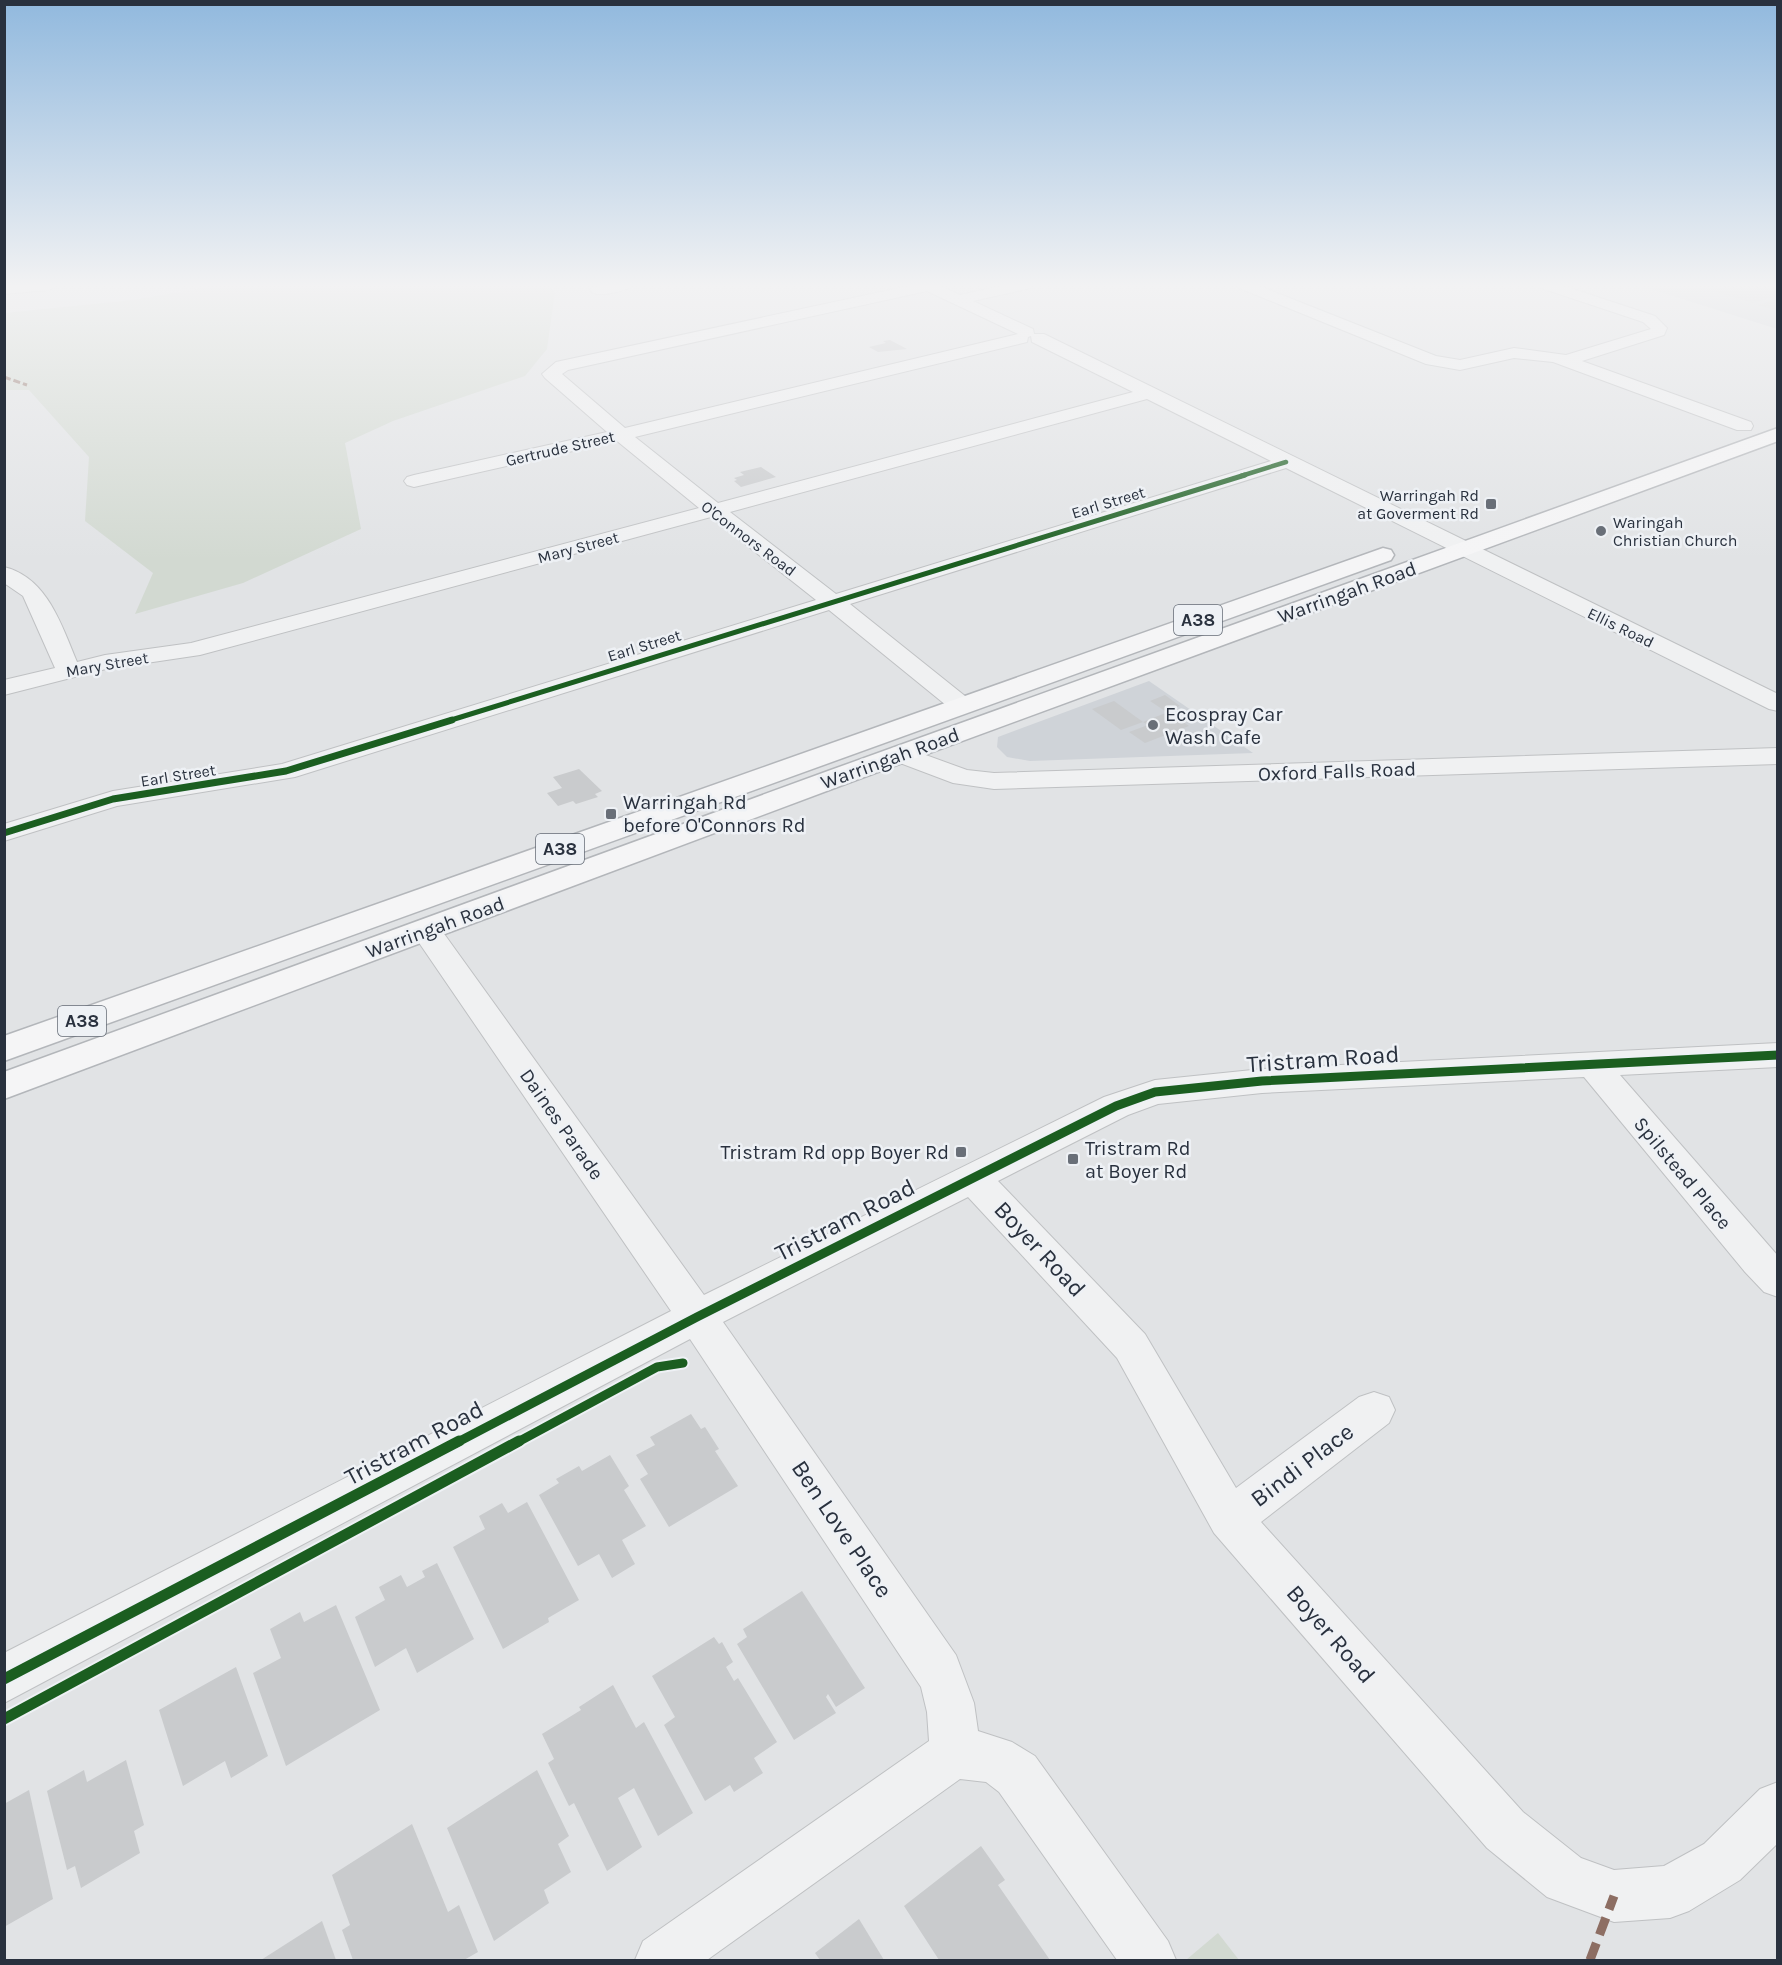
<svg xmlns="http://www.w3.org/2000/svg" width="1782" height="1965" viewBox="0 0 1782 1965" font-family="Karla,sans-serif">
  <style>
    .built { fill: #cfd3d8 }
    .green { fill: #d2d9d1 }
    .building { fill: #c9cbcd }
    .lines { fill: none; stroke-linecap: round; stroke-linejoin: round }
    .minor-casing { stroke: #bfc1c3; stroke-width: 2 }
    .highway-casing { stroke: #b3b6ba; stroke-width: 3 }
    .minor { fill: #f0f1f2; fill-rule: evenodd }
    .highway { fill: #f5f5f6; fill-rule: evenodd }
    .quiet-far1 { stroke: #8d6e63; stroke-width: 3; stroke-dasharray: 7 3; stroke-linecap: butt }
    .quiet { stroke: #8d6e63; stroke-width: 9; stroke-dasharray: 18 9; stroke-linecap: butt }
    .cycleway-far4-casing { stroke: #eef1f5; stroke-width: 7 }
    .cycleway-far3-casing { stroke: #eef1f5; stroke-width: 8 }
    .cycleway-far2-casing { stroke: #eef1f5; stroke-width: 10 }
    .cycleway-far1-casing { stroke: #eef1f5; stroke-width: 13 }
    .cycleway-casing { stroke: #eef1f5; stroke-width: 15 }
    .cycleway-far4 { stroke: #1b5e20; stroke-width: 4.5 }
    .cycleway-far3 { stroke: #1b5e20; stroke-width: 5 }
    .cycleway-far2 { stroke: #1b5e20; stroke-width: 7 }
    .cycleway-far1 { stroke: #1b5e20; stroke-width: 9 }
    .cycleway { stroke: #1b5e20; stroke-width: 11 }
    .poi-dot { fill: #696f78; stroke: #eef1f5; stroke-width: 2 }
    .labels { text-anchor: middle; stroke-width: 5; stroke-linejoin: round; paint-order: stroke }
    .far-street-label { font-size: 16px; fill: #29313e; stroke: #eef1f5 }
    .far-poi-label { font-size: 16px; fill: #29313e; stroke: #eef1f5; text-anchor: end }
    .shield { fill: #eef1f5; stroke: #646b75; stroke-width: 1.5 }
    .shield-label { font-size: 18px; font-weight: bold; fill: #29313e }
    .street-label { font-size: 20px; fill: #29313e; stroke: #eef1f5 }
    .poi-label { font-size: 20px; fill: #29313e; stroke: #eef1f5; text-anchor: start }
    .near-street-label { font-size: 24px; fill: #29313e; stroke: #eef1f5 }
  </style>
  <rect width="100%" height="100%" fill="#e1e3e5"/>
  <g class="built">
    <polygon points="1638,285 1777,285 1777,329"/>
    <polygon points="1149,681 1253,753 1030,761 1007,757 997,747 998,737"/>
  </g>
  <g class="green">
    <polygon points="220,285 547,285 555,291 547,349 525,376 393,421 345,443 361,529 243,583 135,614 153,573 85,521 89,457 29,390 5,390 5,313 133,300"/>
    <polygon points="1218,1933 1239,1960 1186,1960"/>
  </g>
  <g class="building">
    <polygon points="1726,285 1778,285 1778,296 1753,303 1710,290"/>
    <polygon points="1778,299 1778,311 1758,305"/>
    <polygon points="890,340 907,349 878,352 869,347 886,343 883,341"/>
    <polygon points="761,467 776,477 741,487 734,481 737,480 734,478 744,475 740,472"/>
    <polygon points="1165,695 1180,706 1165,711 1150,701"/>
    <polygon points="1114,701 1143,722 1121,730 1092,709"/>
    <polygon points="1168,712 1189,726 1145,743 1129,732 1148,725 1143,722"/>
    <polygon points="579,769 602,791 595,794 598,797 576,804 573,801 558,806 547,793 562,788 553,777"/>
    <polygon points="691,1414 701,1429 705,1427 719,1449 715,1451 738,1486 669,1527 640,1479 648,1474 636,1455 655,1445 650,1437"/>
    <polygon points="610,1455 629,1486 624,1490 646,1526 622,1540 635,1564 612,1578 599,1554 578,1566 539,1495 559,1483 556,1479 579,1466 582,1471"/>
    <polygon points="527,1502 579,1600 548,1618 549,1622 503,1649 453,1547 485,1529 479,1516 502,1503 508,1513"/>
    <polygon points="437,1563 474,1639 417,1673 406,1648 375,1667 355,1617 385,1600 379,1587 401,1575 407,1587 425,1577 422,1571"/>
    <polygon points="802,1591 865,1688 836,1707 828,1694 826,1697 836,1713 794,1740 737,1644 747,1637 743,1629"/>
    <polygon points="336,1605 380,1710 286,1766 253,1673 281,1658 270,1629 300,1612 304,1622"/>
    <polygon points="714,1637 719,1644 722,1642 733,1662 726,1667 734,1681 738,1678 777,1742 754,1758 763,1773 734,1792 730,1785 705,1801 664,1725 675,1717 652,1676"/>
    <polygon points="236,1667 268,1756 231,1778 225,1761 183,1786 159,1710"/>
    <polygon points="613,1685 636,1728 644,1722 693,1813 658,1836 634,1788 618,1798 642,1847 607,1871 574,1803 569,1806 548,1763 554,1759 542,1734 581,1710 579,1707"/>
    <polygon points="126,1760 144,1825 134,1831 140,1853 81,1888 75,1866 67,1870 47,1791 84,1770 87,1782"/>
    <polygon points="537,1770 569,1836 558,1844 571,1872 544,1890 549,1903 494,1941 447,1828"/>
    <polygon points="29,1790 53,1899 4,1927 4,1804"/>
    <polygon points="412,1824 448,1912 459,1905 478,1952 464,1960 353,1960 342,1930 350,1925 332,1875"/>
    <polygon points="981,1846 1005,1880 998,1885 1050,1960 939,1960 904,1906"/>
    <polygon points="859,1919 884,1960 820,1960 815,1953"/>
    <polygon points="322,1921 336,1960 261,1960"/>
  </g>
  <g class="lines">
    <g class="minor-casing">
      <g id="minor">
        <polygon points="4,285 57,285 49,290 4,294"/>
        <path d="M600,285H633C625,292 603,296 593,293L590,290L593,287Z"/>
        <path d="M913,285H938L960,295L1005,285H1034L1031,288L973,301L1033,329L1034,334H1044L1778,694V711L1769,709L1286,468L850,604L970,700L974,705L970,710L961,713L952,710L829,610L295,777L117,806L4,841V824L113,791L282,764L816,600L711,517L200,655L106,669L4,695V680L55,668L23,596L4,583V567C47,577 62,626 77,662L105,655L191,643L699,508L617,441L414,487L407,485L404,481L407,477L414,475L607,432L545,378L542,374L556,362ZM927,291L1018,334L625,428L562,374L568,370ZM1031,336L1032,342L1133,392L718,503L635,437L1027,342L1028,337ZM1147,399L1271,461L836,594L730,512Z"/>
        <polygon points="1236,285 1257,285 1436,356 1460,360 1514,348 1566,355 1651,329 1643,322 1541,288 1538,285 1561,285 1655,316 1667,328 1664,335 1582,361 1751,422 1753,426 1751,430 1737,430 1553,362 1514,358 1460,370 1426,364 1239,288"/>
        <polygon points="901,746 967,770 994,773 1778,748 1778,764 994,789 953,783 892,760 888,754 892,748"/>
        <polygon points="426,921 437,924 704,1295 1104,1097 1155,1080 1262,1069 1778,1043 1778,1067 1620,1075 1778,1256 1778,1297 1764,1292 1745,1272 1584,1077 1262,1093 1158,1104 1128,1115 998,1181 1145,1334 1236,1488 1359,1397 1374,1392 1389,1397 1395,1410 1389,1423 1261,1522 1523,1812 1581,1858 1614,1870 1664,1866 1704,1844 1760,1789 1778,1782 1778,1843 1740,1880 1689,1911 1670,1918 1614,1922 1547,1897 1487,1848 1214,1533 1117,1358 968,1197 723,1322 956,1655 974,1703 978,1731 1012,1742 1035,1756 1168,1941 1176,1960 1117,1960 999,1792 986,1782 960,1779 707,1960 635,1960 643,1941 929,1741 927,1712 921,1687 690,1339 4,1703 4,1653 671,1311 411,931 415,924"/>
      </g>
    </g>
    <g class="highway-casing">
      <g id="highway">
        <polygon points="1778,428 1778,441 848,783 4,1099 4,1072 828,771"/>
        <polygon points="1383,548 1391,550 1394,555 1391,560 4,1061 4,1036"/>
      </g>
    </g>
    <use href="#minor" class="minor"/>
    <use href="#highway" class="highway"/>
    <polyline class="quiet-far1" points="4,377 27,385"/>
    <polyline class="quiet" points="1590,1960 1614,1896"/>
    <g class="cycleway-far4-casing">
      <polyline id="cycleway-far4" points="1241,476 1286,462"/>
    </g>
    <g class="cycleway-far3-casing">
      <polyline id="cycleway-far3" points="448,721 1245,475"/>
    </g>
    <g class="cycleway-far2-casing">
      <polyline id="cycleway-far2" points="4,833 113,799 286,771 452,720"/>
    </g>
    <g class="cycleway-far1-casing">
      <g id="cycleway-far1">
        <polyline points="456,1443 697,1317 1116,1106 1155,1092 1262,1081 1778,1055"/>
        <polyline points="516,1443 657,1367 683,1363"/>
      </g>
    </g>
    <g class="cycleway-casing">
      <g id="cycleway">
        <polyline points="4,1679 459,1441"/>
        <polyline points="4,1719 519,1441"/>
      </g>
    </g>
    <use href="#cycleway-far4" class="cycleway-far4"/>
    <use href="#cycleway-far3" class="cycleway-far3"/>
    <use href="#cycleway-far2" class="cycleway-far2"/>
    <use href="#cycleway-far1" class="cycleway-far1"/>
    <use href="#cycleway" class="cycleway"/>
  </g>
  <linearGradient id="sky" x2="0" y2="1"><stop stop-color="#91b9de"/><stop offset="0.51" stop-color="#f2f2f3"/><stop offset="1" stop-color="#f2f2f3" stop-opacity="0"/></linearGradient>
  <rect width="1782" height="560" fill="url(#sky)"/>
  <g class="poi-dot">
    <rect x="1485" y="498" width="12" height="12" rx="3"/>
    <circle cx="1601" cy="531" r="6"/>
    <circle cx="1153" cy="725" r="6"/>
    <rect x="605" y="808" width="12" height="12" rx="3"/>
    <rect x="955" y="1146" width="12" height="12" rx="3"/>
    <rect x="1067" y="1153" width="12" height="12" rx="3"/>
  </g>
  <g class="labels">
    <g class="far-street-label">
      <text transform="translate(560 448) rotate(-13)" y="6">Gertrude Street</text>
      <text transform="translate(1108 502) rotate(-17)" y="6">Earl Street</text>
      <text transform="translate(749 538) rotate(37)" y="6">O'Connors Road</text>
      <text transform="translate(578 547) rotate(-15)" y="6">Mary Street</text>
      <text transform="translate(1621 627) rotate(26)" y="6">Ellis Road</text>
      <text transform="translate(644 645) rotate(-17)" y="6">Earl Street</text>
      <text transform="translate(107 664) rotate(-10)" y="6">Mary Street</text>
      <text transform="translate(178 775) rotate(-9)" y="6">Earl Street</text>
    </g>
    <g class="far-poi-label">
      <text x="1479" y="501">Warringah Rd<tspan x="1479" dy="18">at Goverment Rd</tspan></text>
      <text x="1613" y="528" text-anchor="start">Waringah<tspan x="1613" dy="18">Christian Church</tspan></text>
    </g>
    <g class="shield">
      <rect x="1174" y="605" width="48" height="30" rx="4.5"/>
      <rect x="536" y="834" width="48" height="30" rx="4.5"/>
      <rect x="58" y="1006" width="48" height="30" rx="4.5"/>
    </g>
    <g class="shield-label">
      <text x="1198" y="626">A38</text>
      <text x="560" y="855">A38</text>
      <text x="82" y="1027">A38</text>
    </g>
    <g class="street-label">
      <text transform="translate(1347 592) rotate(-20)" y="7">Warringah Road</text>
      <text transform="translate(890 758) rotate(-20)" y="7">Warringah Road</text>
      <text transform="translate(1337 771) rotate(-2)" y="7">Oxford Falls Road</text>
      <text transform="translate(435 927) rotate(-20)" y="7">Warringah Road</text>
      <text transform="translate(562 1124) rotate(55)" y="7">Daines Parade</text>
      <text transform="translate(1683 1173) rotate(50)" y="7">Spilstead Place</text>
    </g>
    <g class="poi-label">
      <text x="1165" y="721">Ecospray Car<tspan x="1165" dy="23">Wash Cafe</tspan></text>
      <text x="623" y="809">Warringah Rd<tspan x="623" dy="23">before O'Connors Rd</tspan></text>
      <text x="1085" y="1155">Tristram Rd<tspan x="1085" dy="23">at Boyer Rd</tspan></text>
      <text x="949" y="1159" text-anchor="end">Tristram Rd opp Boyer Rd</text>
    </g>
    <g class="near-street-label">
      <text transform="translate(1323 1059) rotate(-4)" y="8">Tristram Road</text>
      <text transform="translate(845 1220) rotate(-27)" y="8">Tristram Road</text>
      <text transform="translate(1040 1249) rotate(47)" y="8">Boyer Road</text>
      <text transform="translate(414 1443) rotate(-28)" y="8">Tristram Road</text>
      <text transform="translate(1302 1465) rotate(-37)" y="8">Bindi Place</text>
      <text transform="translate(842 1529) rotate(56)" y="8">Ben Love Place</text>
      <text transform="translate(1331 1634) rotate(49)" y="8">Boyer Road</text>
    </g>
  </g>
  <rect width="1782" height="1965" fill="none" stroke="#29313e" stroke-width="12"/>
</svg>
